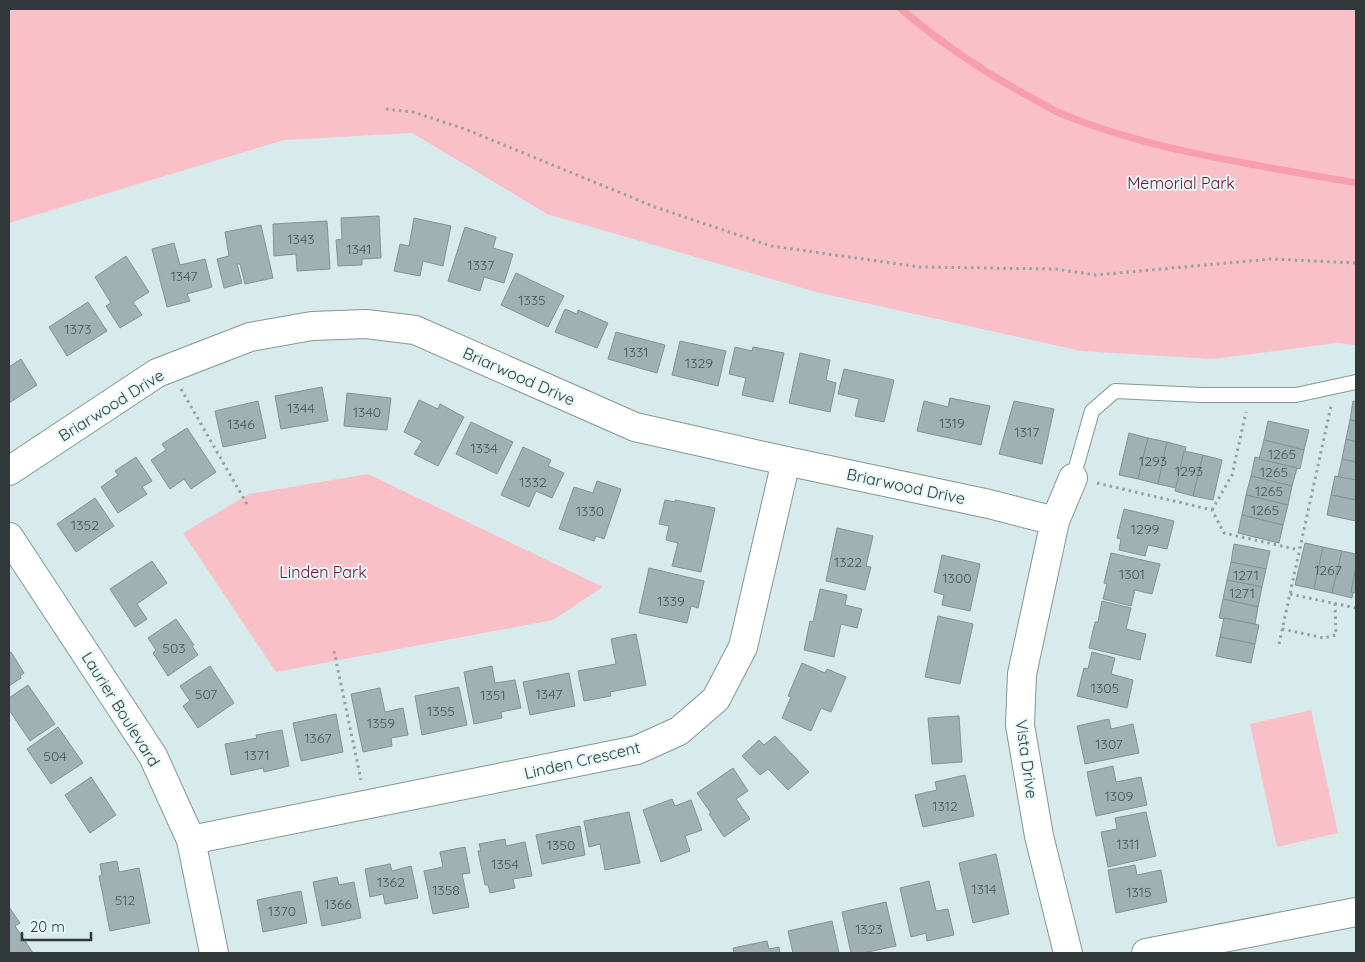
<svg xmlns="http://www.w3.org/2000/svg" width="1365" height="962" viewBox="0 0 1365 962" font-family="Quicksand,sans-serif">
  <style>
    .green { fill: #f9c0c8 }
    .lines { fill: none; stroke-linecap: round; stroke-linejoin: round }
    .stream { stroke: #f89eac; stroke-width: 7 }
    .building { fill: #9fb1b3; stroke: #829495 }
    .service-casing { stroke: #849697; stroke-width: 16 }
    .minor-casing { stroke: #849697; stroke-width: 30 }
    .tertiary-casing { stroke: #849697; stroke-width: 30 }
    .path { stroke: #94a3a4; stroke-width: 3; stroke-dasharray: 2.5 4; stroke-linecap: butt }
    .service { stroke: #fff; stroke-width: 14 }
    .minor { stroke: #fff; stroke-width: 28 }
    .tertiary { stroke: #fff; stroke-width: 28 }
    .labels { text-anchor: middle; stroke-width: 4; stroke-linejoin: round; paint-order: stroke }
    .number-label { font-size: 14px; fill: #4c5658 }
    .park-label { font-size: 16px; fill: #770c2f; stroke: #e4f8f9 }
    .street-label { font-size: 16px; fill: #313839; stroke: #e4f8f9 }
  </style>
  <rect width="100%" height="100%" fill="#d7ebec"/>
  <g class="green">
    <polygon points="9,9 1356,9 1356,345 1337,343 1213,359 1081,351 816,292 547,214 412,133 284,140 9,223"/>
    <polygon points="368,474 603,587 553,620 276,672 183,533 249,494"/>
    <polygon points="1311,710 1338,833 1277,847 1250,724"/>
  </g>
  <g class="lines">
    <path class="stream" d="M901,9C941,43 985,73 1032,98C1042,103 1052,110 1062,114C1155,152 1258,165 1356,183"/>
  </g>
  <g class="building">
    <polygon points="379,216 381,258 362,259 362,265 338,266 336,240 342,239 341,218"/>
    <polygon points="414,218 451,226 443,266 423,261 420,276 394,271 400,244 409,246"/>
    <polygon points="327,221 330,269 297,271 296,254 274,256 273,224"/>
    <polygon points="261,225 273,278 245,284 240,264 237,264 242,283 224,288 217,259 229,256 225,232"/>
    <polygon points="465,227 496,237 493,248 513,254 504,283 484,277 480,291 448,281"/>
    <polygon points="174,243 180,265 205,259 212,287 187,294 190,301 167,307 152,249"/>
    <polygon points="126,256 149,292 133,302 142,315 120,328 106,306 111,303 95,277"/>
    <polygon points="516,273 564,296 548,327 501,305"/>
    <polygon points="88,302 107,331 67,356 49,327"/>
    <polygon points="565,309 577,314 578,310 608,323 597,348 555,332"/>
    <polygon points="616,332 665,345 657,373 608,359"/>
    <polygon points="680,341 726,351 718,386 672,375"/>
    <polygon points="735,347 752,351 753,347 784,353 773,402 742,395 746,378 729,374"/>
    <polygon points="800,353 830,360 826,380 836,383 830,412 789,403"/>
    <polygon points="21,359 37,385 9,403 9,367"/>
    <polygon points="844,369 894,380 884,422 855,416 859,399 838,394"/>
    <polygon points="322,387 328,421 281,429 275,396"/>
    <polygon points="347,393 391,398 387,430 344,426"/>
    <polygon points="950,398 990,406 981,445 917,431 924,401 948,407"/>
    <polygon points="419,400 438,409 440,404 464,417 438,466 414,454 422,441 404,432"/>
    <polygon points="258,401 266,438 223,447 215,411"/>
    <polygon points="1014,401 1054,409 1042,464 999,454"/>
    <polygon points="1353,401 1356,402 1356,421 1350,420"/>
    <polygon points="1350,420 1356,421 1356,442 1346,439"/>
    <polygon points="1268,421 1309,430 1304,450 1264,440"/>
    <polygon points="471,422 513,442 497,474 456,454"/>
    <polygon points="187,428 216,472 191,489 184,479 170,489 151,460 166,450 162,444"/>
    <polygon points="1129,433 1148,438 1138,479 1119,475"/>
    <polygon points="1148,438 1167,442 1158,484 1138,479"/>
    <polygon points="1346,439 1356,442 1356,462 1342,459"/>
    <polygon points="1264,440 1304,450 1300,469 1259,459"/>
    <polygon points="1167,442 1186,447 1176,488 1158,484"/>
    <polygon points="523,447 551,460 548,466 564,473 552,498 536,491 529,507 501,495"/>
    <polygon points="1184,451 1203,455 1193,496 1175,491"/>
    <polygon points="1203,455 1222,460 1213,500 1193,496"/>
    <polygon points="136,457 152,481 142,487 147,494 118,513 101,487 118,475 115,471"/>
    <polygon points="1255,457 1260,458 1259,459 1297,468 1292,486 1251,476"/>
    <polygon points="1342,459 1356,462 1356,480 1338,477"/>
    <polygon points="1251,476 1292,486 1288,505 1246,495"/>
    <polygon points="1335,476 1356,480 1356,500 1331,495"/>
    <polygon points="597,481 621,489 604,539 596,536 594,541 559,529 574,487 593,493"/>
    <polygon points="1246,495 1288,505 1283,525 1242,515"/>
    <polygon points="1331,495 1356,500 1356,521 1327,515"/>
    <polygon points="95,498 114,526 76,552 57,524"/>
    <polygon points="665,500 675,502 675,500 715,508 701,572 672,566 678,543 666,540 669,526 659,524"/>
    <polygon points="1124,509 1174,521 1167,549 1148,545 1145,556 1119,550 1121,539 1117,538"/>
    <polygon points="1242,515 1283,525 1279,543 1238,533"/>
    <polygon points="837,528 873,536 866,566 871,567 865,590 826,581"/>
    <polygon points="1305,543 1323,547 1314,589 1295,585"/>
    <polygon points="1234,544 1270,551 1266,569 1231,562"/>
    <polygon points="1323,547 1342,551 1332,593 1314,589"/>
    <polygon points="1342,551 1356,554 1356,567 1351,592 1353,593 1352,598 1332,593"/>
    <polygon points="1111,553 1160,564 1152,594 1135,590 1131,606 1103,599 1107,584 1104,583"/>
    <polygon points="942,555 980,564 970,611 942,605 944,595 934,592"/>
    <polygon points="152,561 167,583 137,604 147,619 135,627 110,589"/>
    <polygon points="1231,562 1266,569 1262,587 1227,580"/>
    <polygon points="1356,567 1356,593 1351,592"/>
    <polygon points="649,568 704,581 698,608 691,606 687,623 639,613"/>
    <polygon points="1227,580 1262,587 1258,607 1223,599"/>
    <polygon points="820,589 847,595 845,605 862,609 857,628 841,624 834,657 804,650 810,621 813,622"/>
    <polygon points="1223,599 1258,607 1255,624 1224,618 1224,619 1219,618"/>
    <polygon points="1102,601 1131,608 1126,629 1146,634 1140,660 1089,648 1095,622 1098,622"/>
    <polygon points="938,616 973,624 960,684 925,677"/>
    <polygon points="1224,618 1259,625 1255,644 1220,637"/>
    <polygon points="176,619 194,645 192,646 198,655 168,676 153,653 156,650 148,638"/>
    <polygon points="636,634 646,685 610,692 611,696 584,701 578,671 616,664 611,639"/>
    <polygon points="1220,637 1255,644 1251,663 1216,656"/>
    <polygon points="11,652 24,673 20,676 21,678 9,686 9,654"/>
    <polygon points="1092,652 1115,658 1111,674 1133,680 1127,708 1077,696 1084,668 1088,669"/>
    <polygon points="802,663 825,673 827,669 846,677 831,712 821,708 811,731 782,718 791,697 788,696"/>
    <polygon points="210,666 234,703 198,728 183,706 190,701 180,686"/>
    <polygon points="492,666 495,683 515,680 521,708 501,712 502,718 474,724 464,672"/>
    <polygon points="569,673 575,706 530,715 523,682"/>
    <polygon points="28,685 55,724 30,741 9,710 9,698"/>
    <polygon points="459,687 467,725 422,735 415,696"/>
    <polygon points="380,688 385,712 403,708 408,735 391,738 392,746 363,752 351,694"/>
    <polygon points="336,714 343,752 301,761 293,723"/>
    <polygon points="959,716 962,762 932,764 928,718"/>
    <polygon points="1109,719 1111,729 1133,724 1139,753 1085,764 1077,726"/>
    <polygon points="58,727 83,763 51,784 27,749"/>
    <polygon points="282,730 289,766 264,772 263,768 231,775 225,744 257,738 256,735"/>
    <polygon points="775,736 809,772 788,790 768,769 760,775 742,756 759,740 764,745"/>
    <polygon points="1113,766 1116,782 1141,777 1147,805 1096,816 1087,772"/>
    <polygon points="733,768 748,791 736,799 750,819 724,837 709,814 711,813 697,793"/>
    <polygon points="965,775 974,816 923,827 915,795 937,790 935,782"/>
    <polygon points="91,777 116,815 90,833 65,795"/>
    <polygon points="672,799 675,806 691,800 702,830 685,836 690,851 661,862 643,810"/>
    <polygon points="629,812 640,863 605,870 600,844 589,847 584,821"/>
    <polygon points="1146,812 1156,856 1108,867 1101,832 1117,829 1115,818"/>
    <polygon points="580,826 585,855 542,864 536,835"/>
    <polygon points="505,839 506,846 525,842 532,876 513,879 515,888 490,893 488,885 485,885 478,851 481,851 479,844"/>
    <polygon points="465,847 470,873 462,874 469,907 433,914 424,871 443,867 440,852"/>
    <polygon points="996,854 1009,914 973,923 959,863"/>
    <polygon points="117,861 119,872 139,868 150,923 110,931 99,876 102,875 100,864"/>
    <polygon points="390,864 392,871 411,866 418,898 385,904 383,894 370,897 365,869"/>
    <polygon points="1135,865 1137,875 1161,870 1167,902 1116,913 1108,870"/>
    <polygon points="337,877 339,885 354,882 361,918 322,926 313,882"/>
    <polygon points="929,881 936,911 948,909 954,935 927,941 926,933 911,937 900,888"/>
    <polygon points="301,891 307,923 263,932 257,900"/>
    <polygon points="886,902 896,946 863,953 851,953 842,912"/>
    <polygon points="9,907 20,923 15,926 33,953 9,953"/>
    <polygon points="832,921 839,953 793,953 788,931"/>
    <polygon points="767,941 769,949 779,947 780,953 734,953 733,948"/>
  </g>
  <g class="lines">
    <g class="service-casing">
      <polyline id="service" points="1073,478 1092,411 1115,391 1201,395 1296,395 1356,382"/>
    </g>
    <g class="minor-casing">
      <g id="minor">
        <polyline points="9,471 157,373 250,337 312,326 366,324 415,330 635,427 786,461 989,504 1055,521"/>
        <polyline points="191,840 637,750 679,731 716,699 743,647 786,461"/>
        <polyline points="1068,953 1039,836 1020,725 1022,674 1055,521 1073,478"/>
        <polyline points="1146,953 1356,912"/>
      </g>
    </g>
    <g class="tertiary-casing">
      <polyline id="tertiary" points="9,537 153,756 191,840 214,953"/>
    </g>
    <g class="path">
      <polyline points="386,109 413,112 465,129 655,207 771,246 920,267 1055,269 1096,275 1271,259 1356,263"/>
      <polyline points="181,389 248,506"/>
      <polyline points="1097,483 1212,510 1224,533 1299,550"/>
      <polyline points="1212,510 1232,475 1246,412"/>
      <polyline points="1290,594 1356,608"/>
      <polyline points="1282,629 1324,638 1336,635 1335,603"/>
      <polyline points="1279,644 1331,406"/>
      <polyline points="334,651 361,780"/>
    </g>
    <use href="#service" class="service"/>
    <use href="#minor" class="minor"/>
    <use href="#tertiary" class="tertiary"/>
  </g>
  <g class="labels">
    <g class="number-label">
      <text x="301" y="244">1343</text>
      <text x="359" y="254">1341</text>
      <text x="481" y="270">1337</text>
      <text x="184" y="281">1347</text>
      <text x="532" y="305">1335</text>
      <text x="78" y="334">1373</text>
      <text x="636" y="357">1331</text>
      <text x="699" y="368">1329</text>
      <text x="301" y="413">1344</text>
      <text x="367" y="417">1340</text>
      <text x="952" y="428">1319</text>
      <text x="241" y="429">1346</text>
      <text x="1027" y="437">1317</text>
      <text x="484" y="453">1334</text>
      <text x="1282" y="459">1265</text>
      <text x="1153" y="466">1293</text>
      <text x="1189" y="476">1293</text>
      <text x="1274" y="477">1265</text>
      <text x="533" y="487">1332</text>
      <text x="1269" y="496">1265</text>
      <text x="1265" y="515">1265</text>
      <text x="590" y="516">1330</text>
      <text x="85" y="530">1352</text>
      <text x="1145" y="534">1299</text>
      <text x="848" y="567">1322</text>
      <text x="1328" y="575">1267</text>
      <text x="1132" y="579">1301</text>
      <text x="1246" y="580">1271</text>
      <text x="957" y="583">1300</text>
      <text x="1242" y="598">1271</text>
      <text x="671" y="606">1339</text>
      <text x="174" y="653">503</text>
      <text x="1105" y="693">1305</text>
      <text x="206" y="699">507</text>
      <text x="549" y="699">1347</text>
      <text x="493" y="700">1351</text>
      <text x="441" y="716">1355</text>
      <text x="381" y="728">1359</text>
      <text x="318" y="743">1367</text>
      <text x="1109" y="749">1307</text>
      <text x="257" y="760">1371</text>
      <text x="55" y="761">504</text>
      <text x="1119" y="801">1309</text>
      <text x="945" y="811">1312</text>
      <text x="1128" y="849">1311</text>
      <text x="561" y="850">1350</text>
      <text x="505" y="869">1354</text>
      <text x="391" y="887">1362</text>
      <text x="984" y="894">1314</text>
      <text x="446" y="895">1358</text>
      <text x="1139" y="897">1315</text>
      <text x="125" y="905">512</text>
      <text x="338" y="909">1366</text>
      <text x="282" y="916">1370</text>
      <text x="869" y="934">1323</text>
    </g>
    <g class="park-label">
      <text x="1181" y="189">Memorial Park</text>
      <text x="323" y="578">Linden Park</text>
    </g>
    <g class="street-label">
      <text transform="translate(519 376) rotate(24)" y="6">Briarwood Drive</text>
      <text transform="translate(111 405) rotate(-32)" y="6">Briarwood Drive</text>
      <text transform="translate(906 486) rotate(12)" y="6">Briarwood Drive</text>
      <text transform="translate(121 709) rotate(58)" y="6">Laurier Boulevard</text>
      <text transform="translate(1027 759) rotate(82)" y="6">Vista Drive</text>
      <text transform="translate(582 760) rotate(-13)" y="6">Linden Crescent</text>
    </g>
  </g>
  <rect width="1365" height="962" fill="none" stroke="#313839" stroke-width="20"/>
  <path d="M22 932v8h69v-8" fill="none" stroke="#313839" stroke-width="2.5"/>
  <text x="30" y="932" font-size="15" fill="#313839" stroke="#e4f8f9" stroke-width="4" paint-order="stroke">20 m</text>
</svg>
